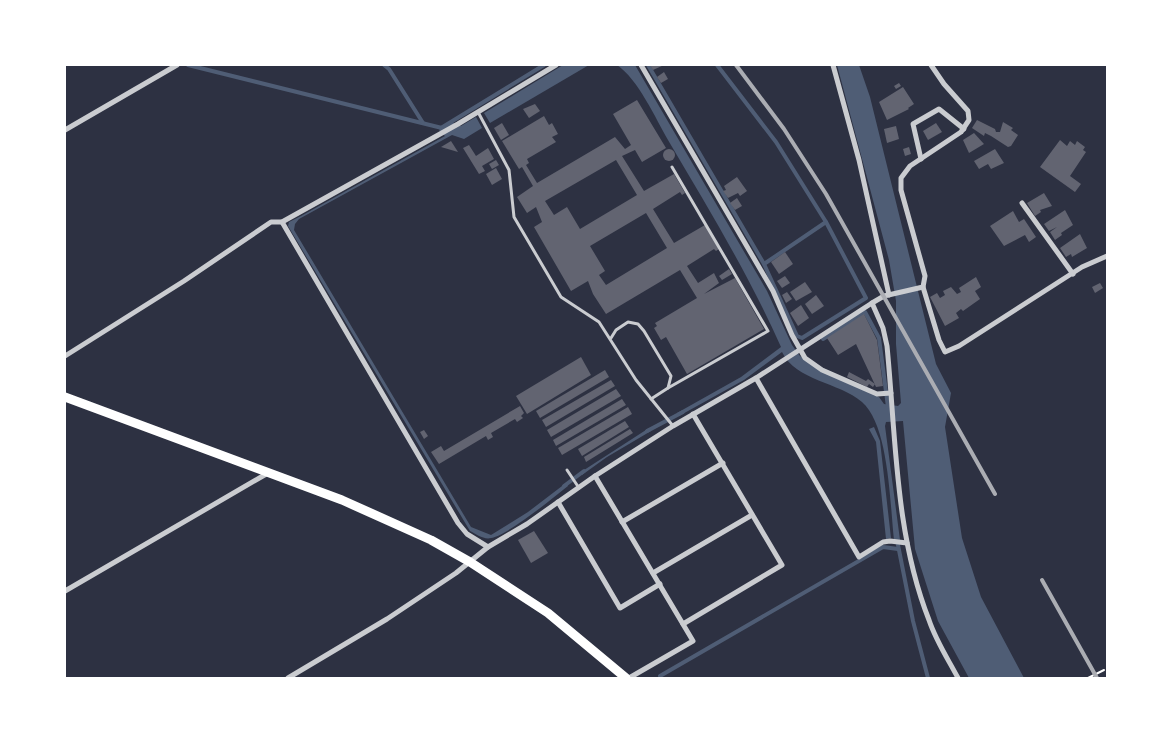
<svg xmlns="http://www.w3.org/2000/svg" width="1172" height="743" viewBox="0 0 1172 743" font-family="'PT Sans Narrow',sans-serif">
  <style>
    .water { fill: #4f5d75 }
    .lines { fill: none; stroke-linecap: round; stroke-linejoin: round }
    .stream { stroke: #4f5d75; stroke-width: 4 }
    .building { fill: #626471; fill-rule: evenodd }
    .path { stroke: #fff; stroke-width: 2 }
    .service { stroke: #caccd0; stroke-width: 3 }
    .minor { stroke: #caccd0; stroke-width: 5 }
    .secondary { stroke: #fff; stroke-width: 9 }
    .rail { stroke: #abadb3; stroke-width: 4 }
  </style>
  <rect width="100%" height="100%" fill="#2d3142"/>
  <g class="water">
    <polygon points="563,65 589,65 490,123 484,113"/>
    <path d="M617,65H635L767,291L792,345L800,356L879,397L884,404L898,406L901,403L896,344V301L889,260L837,65H859L870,97L936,364L951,393L945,427L962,538L981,597L1024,678H969L938,621L915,549L903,421L886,422L885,426L900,540H894C890,505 889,425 862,402C839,382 796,381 782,352L744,380L679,416L677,413L741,377L781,347C749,275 708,208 668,140C656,119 638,79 617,65Z"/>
    <path d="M476,117L482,128L464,139L452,135L299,219L295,224L294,230L471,527L491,535L528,512L566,483L568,486C553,498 508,535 491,538C484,540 476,534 470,531L288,226L289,222L301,216L445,136L439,130L451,122L461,126Z"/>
    <polygon points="874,427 880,441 891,538 886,539 876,442 869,429"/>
    <polygon points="649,428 651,431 607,457 582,475 581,472"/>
  </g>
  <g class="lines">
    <g class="stream">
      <polyline points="188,65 446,129"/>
      <polyline points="384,65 389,69 423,123"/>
      <polyline points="648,65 764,264 797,336 802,338 866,298 826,222 776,142 717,65"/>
      <polyline points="441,128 544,65"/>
      <polyline points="764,264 826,222"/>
      <polyline points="823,339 865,312 879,338 888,407"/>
      <polyline points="647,431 683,412"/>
      <polyline points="564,486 584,471"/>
      <polyline points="897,540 913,621 928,678"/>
      <polyline points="660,676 883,547 898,549"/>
    </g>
  </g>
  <g class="building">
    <polygon points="650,65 664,65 653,70"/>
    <polygon points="664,72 668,79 661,83 657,77"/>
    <polygon points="899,83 901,86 896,89 894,86"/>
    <polygon points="903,87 914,104 908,108 909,109 887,120 879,102"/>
    <path d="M637,100L666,148L642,162L635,150L622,156L644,191L674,174L685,193L682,195L680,192L653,209L674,243L705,225L719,249L716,251L714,249L687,266L698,283L714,273L719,283L704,294L735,278L764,329L687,374L666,337L661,340L654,328L657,326L655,323L697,298L680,270L606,314L593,294L588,281L571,291L534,227L542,222L536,207L527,213L517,197L533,186L522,167L519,169L502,141L544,116L549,125L552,123L558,134L552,137L556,142L527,159L529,163L526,165L537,183L615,137L625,149L631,145L613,114ZM616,160L637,195L580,229L567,207L554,215L545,201ZM646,213L667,248L606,285L599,275L605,271L590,246Z"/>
    <polygon points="535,104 540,111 529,118 523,109"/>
    <polygon points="977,120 995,129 996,132 1000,132 1003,122 1013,128 1011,130 1018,135 1011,146 1008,147 991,136 985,133 984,136 972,128"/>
    <polygon points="502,123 509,135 501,140 494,128"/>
    <polygon points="936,123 942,132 928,140 923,131"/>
    <polygon points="896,126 899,139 887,143 884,129"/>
    <polygon points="974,133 984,144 969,153 963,140"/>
    <polygon points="1060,140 1067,146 1070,141 1075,145 1077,141 1085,147 1083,150 1086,152 1070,176 1081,184 1075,192 1040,167"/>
    <polygon points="451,141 458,152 441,147"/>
    <polygon points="469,145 476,156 488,148 494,159 482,166 485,171 479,174 463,148"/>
    <polygon points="909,147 911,154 905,156 903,149"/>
    <polygon points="995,149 1004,163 991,169 988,164 979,169 974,161"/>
    <circle cx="669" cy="155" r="6"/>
    <polygon points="496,160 499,165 492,169 489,164"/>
    <polygon points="496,168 502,179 492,185 486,174"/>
    <polygon points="737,177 747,191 740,196 738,193 728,198 723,191 726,190 724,186"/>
    <polygon points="1044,193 1052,206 1040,210 1041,212 1035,216 1027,203"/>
    <polygon points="737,198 742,206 735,210 730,203"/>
    <polygon points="1065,210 1073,225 1061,233 1062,235 1055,240 1050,232 1057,227 1049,231 1044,224"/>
    <polygon points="1013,211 1019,222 1024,219 1036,237 1029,242 1025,235 1004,246 990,226"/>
    <polygon points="1080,234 1087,248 1072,257 1071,254 1066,257 1060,248"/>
    <polygon points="785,252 793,264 779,274 771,262"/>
    <polygon points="729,269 732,274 722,280 719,276"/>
    <polygon points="785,276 790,283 782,288 777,281"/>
    <polygon points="976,277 981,287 975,291 980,299 963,311 961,309 956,313 959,318 945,326 930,297 937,293 940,298 945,295 943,291 951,287 957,294 961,292 959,288"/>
    <polygon points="805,282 812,292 796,301 790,292"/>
    <polygon points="1100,283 1103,288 1095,293 1092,287"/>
    <polygon points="787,292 792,299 786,303 782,295"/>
    <polygon points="816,295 824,306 812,314 805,304"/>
    <polygon points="801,305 809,318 798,326 790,313"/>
    <polygon points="864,314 877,340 883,386 876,387 856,344 838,355 827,338"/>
    <polygon points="581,357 591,375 527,414 516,396"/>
    <polygon points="605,370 609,377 540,418 536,411"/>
    <polygon points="849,372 866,381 868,379 875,384 873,387 869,384 867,387 847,377"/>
    <polygon points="611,380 615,386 546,427 542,420"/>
    <polygon points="616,389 621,396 551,437 547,430"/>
    <polygon points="622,399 626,405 556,446 553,440"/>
    <polygon points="520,406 524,413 521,416 523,418 517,422 515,419 491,433 493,437 488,440 486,436 439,464 431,452 441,446 444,451"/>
    <polygon points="628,407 632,414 562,455 558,448"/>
    <polygon points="625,421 629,427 582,456 578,449"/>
    <polygon points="630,429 633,433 586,462 584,457"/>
    <polygon points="424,430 428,436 424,439 420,432"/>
    <polygon points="534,531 548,553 531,563 518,540"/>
  </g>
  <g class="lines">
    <polyline class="path" points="1088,678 1104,670"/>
    <g class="service">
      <polyline points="478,112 509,170 514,217 561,297 599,322 636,380 673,426"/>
      <polyline points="611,338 616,330 628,322 638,324 644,331 671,376 668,388 651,399"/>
      <polyline points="668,388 768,331 672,167"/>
      <polyline points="567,470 579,488"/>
    </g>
    <g class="minor">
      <polyline points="641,65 773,291 792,335 805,358 822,370 877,394 891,393"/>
      <polyline points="833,65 859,160 889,295"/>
      <polyline points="65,130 177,65"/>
      <polyline points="921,159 913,124 939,109 964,129"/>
      <polyline points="1022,203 1073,274"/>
      <polyline points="282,222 458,523 467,534 488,547"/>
      <polyline points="923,287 939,340 945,352 959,346 1082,267 1107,256"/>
      <path d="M872,303L883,328L887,346C896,438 895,534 929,620C936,641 948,659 958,678"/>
      <polyline points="65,356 184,281 271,222 282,222 458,124 556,65"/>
      <polyline points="756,378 859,557 883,542 890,541 907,543"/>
      <polyline points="595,476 693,641 629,678"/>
      <polyline points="558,502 620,608 660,584"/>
      <polyline points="622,522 723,463"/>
      <polyline points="653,573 752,515"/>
      <polyline points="65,591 268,473"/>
      <polyline points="683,624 782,565 693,414"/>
      <polyline points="288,678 387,619 456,573 488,547 527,524 595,476 673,426 756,378 872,303 884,296 923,287 925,276 901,190 901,178 910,166 961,132 969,120 968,111 944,84 931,65"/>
    </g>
    <polyline class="secondary" points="65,397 342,500 431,540 470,562 548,613 626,678"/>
    <g class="rail">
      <polyline points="736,65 784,129 826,194 995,494"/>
      <polyline points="1042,580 1097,678"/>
    </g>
  </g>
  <rect width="1172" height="743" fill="none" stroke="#ffffff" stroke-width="132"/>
</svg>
